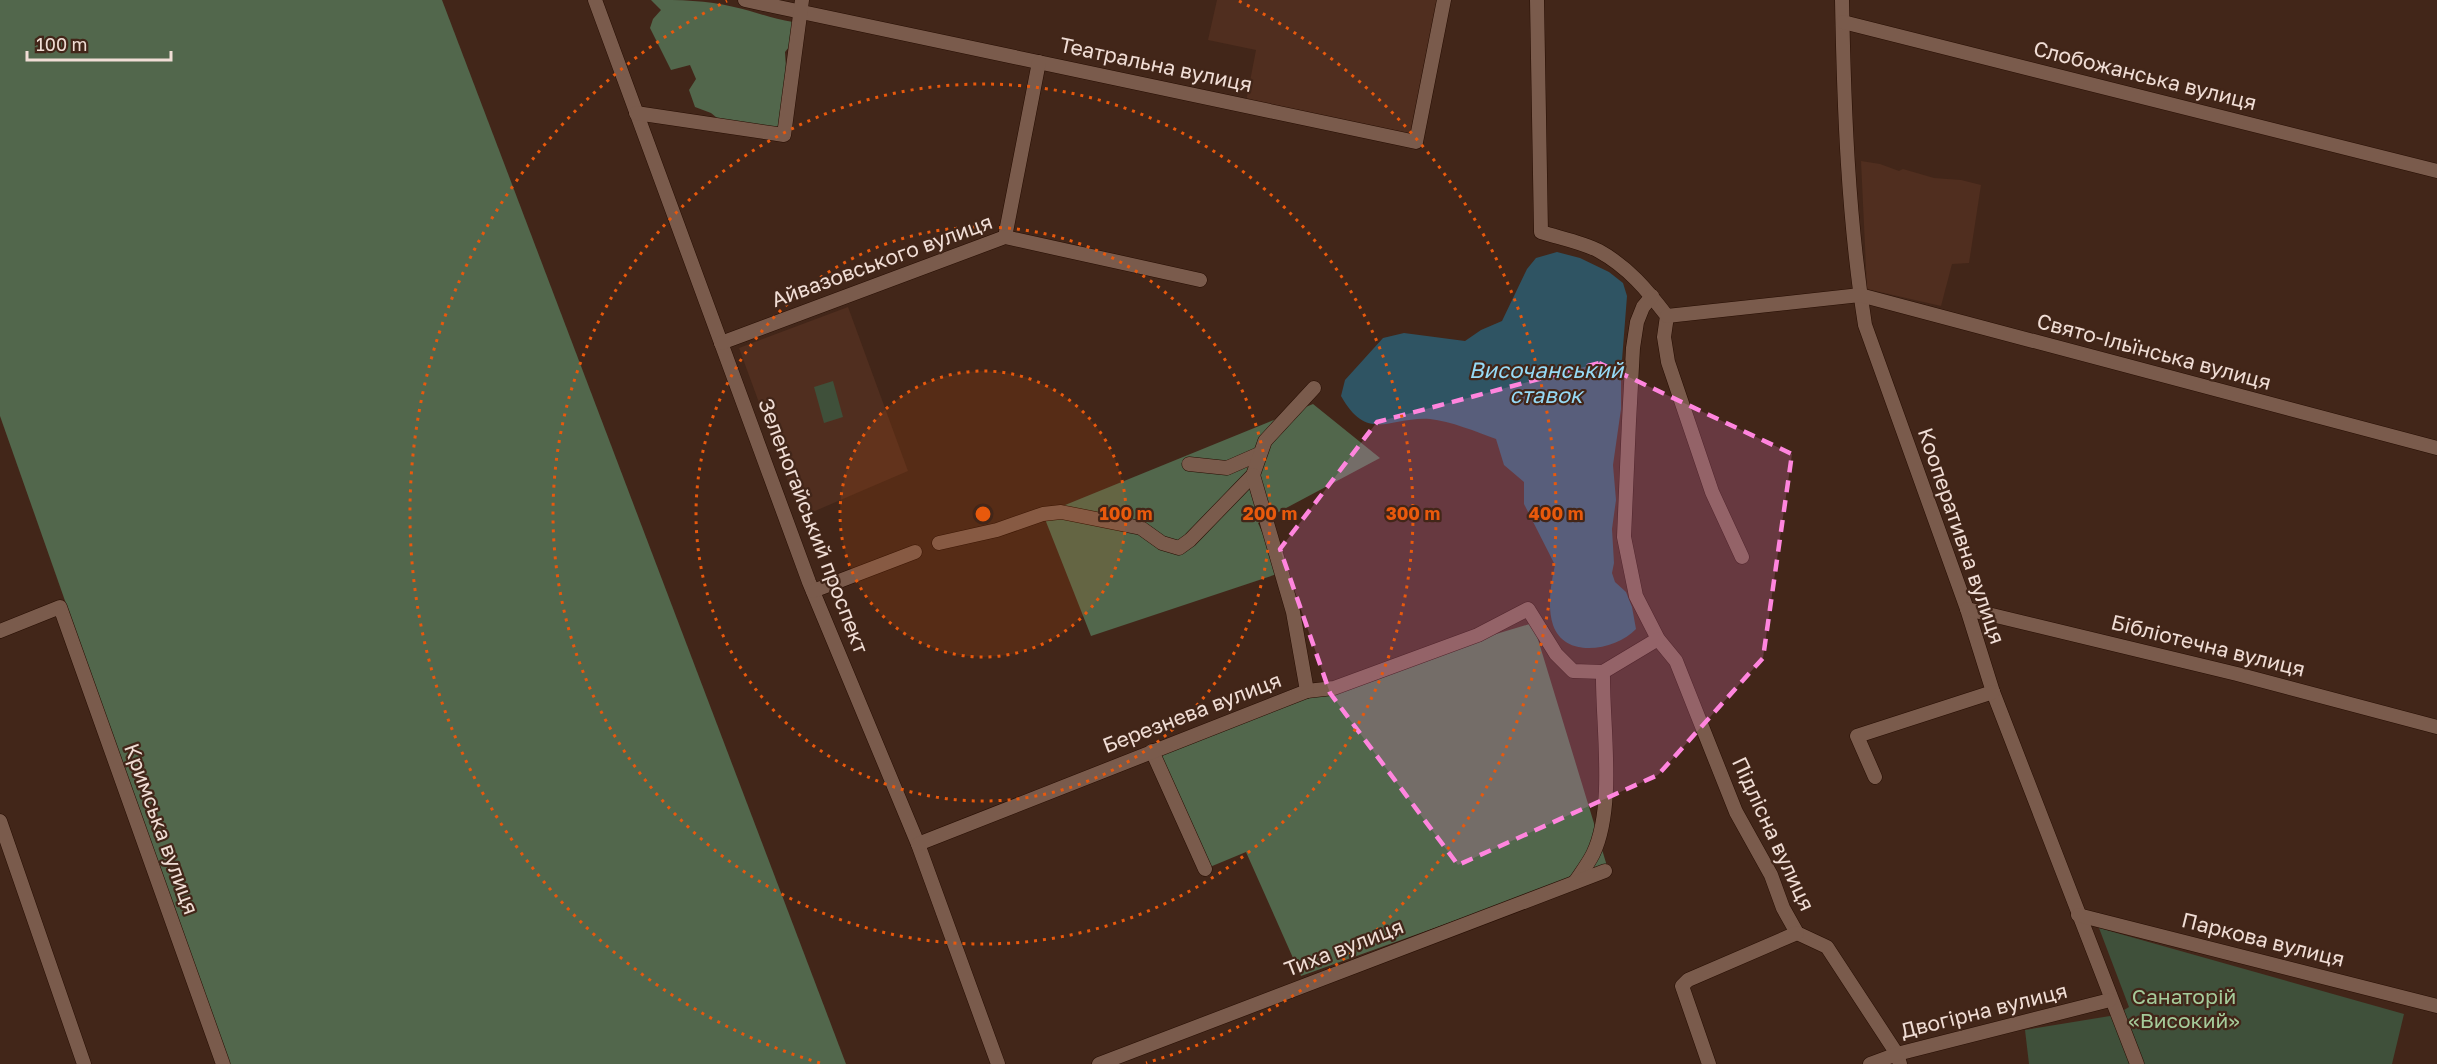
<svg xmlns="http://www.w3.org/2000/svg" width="2437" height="1064" viewBox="0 0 2437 1064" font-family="'Golos Text',sans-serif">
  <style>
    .built { fill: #502e1f }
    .green { fill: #3f503a }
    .forest { fill: #52674c }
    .water { fill: #2f5463 }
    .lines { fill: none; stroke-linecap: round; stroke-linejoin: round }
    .minor-casing { stroke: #270e03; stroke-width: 15 }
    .minor { stroke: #7a5b4c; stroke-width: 14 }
    .marked { fill: #ff85de; fill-opacity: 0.2; stroke: #ff85de; stroke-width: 4.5; stroke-dasharray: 12 8; stroke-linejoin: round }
    .ring { fill: none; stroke: #e8590c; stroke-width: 3; stroke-dasharray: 3 6 }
    .labels { text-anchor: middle; stroke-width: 4.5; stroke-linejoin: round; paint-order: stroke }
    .street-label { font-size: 21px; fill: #f0ddd5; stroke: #422619 }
    .park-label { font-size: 21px; fill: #a5cb9a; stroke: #422619 }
    .water-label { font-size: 22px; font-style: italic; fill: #96daf6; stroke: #422619 }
    .centre { fill: #e8590c; stroke: #422619; stroke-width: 3 }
    .ring-label { font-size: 18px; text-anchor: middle; font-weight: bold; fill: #e8590c; stroke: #422619; stroke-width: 4.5; stroke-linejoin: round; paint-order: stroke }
  </style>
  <rect width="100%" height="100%" fill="#422619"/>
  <g class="built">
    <polygon points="1217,0 1441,0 1413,137 1246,102 1256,50 1208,40"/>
    <polygon points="1861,161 1880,164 1899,171 1903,169 1934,178 1961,180 1981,185 1969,263 1952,264 1941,306 1867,289"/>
    <polygon points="848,307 908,471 801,517 739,348"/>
  </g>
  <g class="green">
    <polygon points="833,381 843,417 824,423 814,387"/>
    <polygon points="2099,928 2404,1014 2392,1064 2029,1064 2025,1030 2116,1015 2129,1007"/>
  </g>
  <g class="forest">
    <polygon points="0,0 442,0 846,1064 228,1064 0,416"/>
    <path d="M651,0C679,0 707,0 734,7C754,11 772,19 793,22V42L785,52C787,77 787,103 778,127L722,122L711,113L695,107L689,90L696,79L690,65L671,70L650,28L653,19L661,10Z"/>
    <polygon points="1313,404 1380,458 1258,523 1280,573 1091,636 1043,514"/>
    <polygon points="1533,623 1607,866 1301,976 1246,852 1205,869 1152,751 1307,691"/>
  </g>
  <path class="water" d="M1557,252L1580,258L1609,272L1623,283L1627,296L1621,373V409L1613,465L1616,500L1612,529L1614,563L1612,573L1615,582L1626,592L1632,607L1636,629C1616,650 1565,660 1553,625C1547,607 1551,583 1555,565L1524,504V482L1504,465L1496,439C1477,432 1450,421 1430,419C1391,416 1368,444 1341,396L1345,380L1383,338L1404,333L1465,341L1481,330L1502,321L1527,269L1536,258Z"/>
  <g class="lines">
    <g class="minor-casing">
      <g id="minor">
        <polyline points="595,0 809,582 918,844 998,1064"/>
        <polyline points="745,0 1416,142 1444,0"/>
        <path d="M1537,0L1541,232C1560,238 1582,242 1599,251C1628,267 1647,290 1667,316L1664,337L1668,362L1712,492L1742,557"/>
        <path d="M1842,0C1844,109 1848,217 1865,325L1967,609L1993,692L2137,1064"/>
        <polyline points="1843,22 2437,171"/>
        <polyline points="636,113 784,135 802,0"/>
        <polyline points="1005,237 1039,62"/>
        <polyline points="1652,296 1643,307 1637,322 1633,348 1629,421 1624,537 1636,596 1658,639 1676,661 1736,812 1771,875 1783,908 1797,933 1827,947 1897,1054 1900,1064"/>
        <polyline points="1667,316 1860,295 2437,448"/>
        <polyline points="721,343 1005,237 1200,280"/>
        <polyline points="1189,464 1227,468 1259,454"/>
        <polyline points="939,543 997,530 1043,514 1061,512 1141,528 1162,543 1179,548 1190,540 1253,475 1265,441 1314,388"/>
        <polyline points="813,591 915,552"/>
        <polyline points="1967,609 2237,674 2437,727"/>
        <polyline points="0,631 60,607 223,1064"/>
        <polyline points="1307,691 1334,688 1478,635 1528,609 1556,654 1573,671 1603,672 1658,639"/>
        <polyline points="1152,751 1205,869"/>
        <polyline points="1875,777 1857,736 1993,692"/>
        <polyline points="0,821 84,1064"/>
        <polyline points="918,844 1307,691 1293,612 1253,475"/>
        <path d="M1575,882C1581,873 1588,864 1593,854C1616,806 1602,724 1603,672"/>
        <polyline points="2078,915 2437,1006"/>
        <polyline points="1099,1064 1605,871"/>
        <polyline points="1709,1064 1682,986 1688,980 1797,933"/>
        <polyline points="1870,1064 1897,1054 2110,1000"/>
      </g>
    </g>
    <use href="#minor" class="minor"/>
  </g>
  <path class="marked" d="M1599,363L1792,454L1763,658L1658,775L1458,865L1330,693L1280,549L1377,422Z"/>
  <circle cx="983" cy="514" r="143" fill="#e8590c" fill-opacity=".12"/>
  <g class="ring">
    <circle cx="983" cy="514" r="143"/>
    <circle cx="983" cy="514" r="287"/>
    <circle cx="983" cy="514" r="430"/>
    <path d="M820 1063A573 573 0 0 1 727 1M1239 1A573 573 0 0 1 1146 1063"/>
  </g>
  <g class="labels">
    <g class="street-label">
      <text transform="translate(1156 65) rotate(12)" y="7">Театральна вулиця</text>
      <text transform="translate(2145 76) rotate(14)" y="7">Слобожанська вулиця</text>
      <text transform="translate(882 261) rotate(-20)" y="7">Айвазовського вулиця</text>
      <text transform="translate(2154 352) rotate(15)" y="7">Свято-Ільїнська вулиця</text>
      <text transform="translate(813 526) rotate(69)" y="7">Зеленогайський проспект</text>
      <text transform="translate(1961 536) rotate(71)" y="7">Кооперативна вулиця</text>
      <text transform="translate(2208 646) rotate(14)" y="7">Бібліотечна вулиця</text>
      <text transform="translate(1192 713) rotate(-21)" y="7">Березнева вулиця</text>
      <text transform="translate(161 829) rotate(70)" y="7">Кримська вулиця</text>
      <text transform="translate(1773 834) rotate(65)" y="7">Підлісна вулиця</text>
      <text transform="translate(2263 940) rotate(14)" y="7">Паркова вулиця</text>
      <text transform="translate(1344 948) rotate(-21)" y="7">Тиха вулиця</text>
      <text transform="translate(1984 1011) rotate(-14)" y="7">Двогірна вулиця</text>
    </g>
    <g class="park-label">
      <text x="2184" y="1004">Санаторій<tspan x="2184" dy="24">«Високий»</tspan></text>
    </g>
    <g class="water-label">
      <text x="1546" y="378">Височанський<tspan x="1546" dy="25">ставок</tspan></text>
    </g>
  </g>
  <circle cx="983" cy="514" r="9" class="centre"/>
  <g class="ring-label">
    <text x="1126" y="520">100 m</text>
    <text x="1270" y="520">200 m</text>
    <text x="1413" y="520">300 m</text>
    <text x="1556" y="520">400 m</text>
  </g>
  <path d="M27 51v9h144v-9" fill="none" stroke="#f0ddd5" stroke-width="3"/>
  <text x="36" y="51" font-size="18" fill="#f0ddd5" stroke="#422619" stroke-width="4.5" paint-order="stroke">100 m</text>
</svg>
